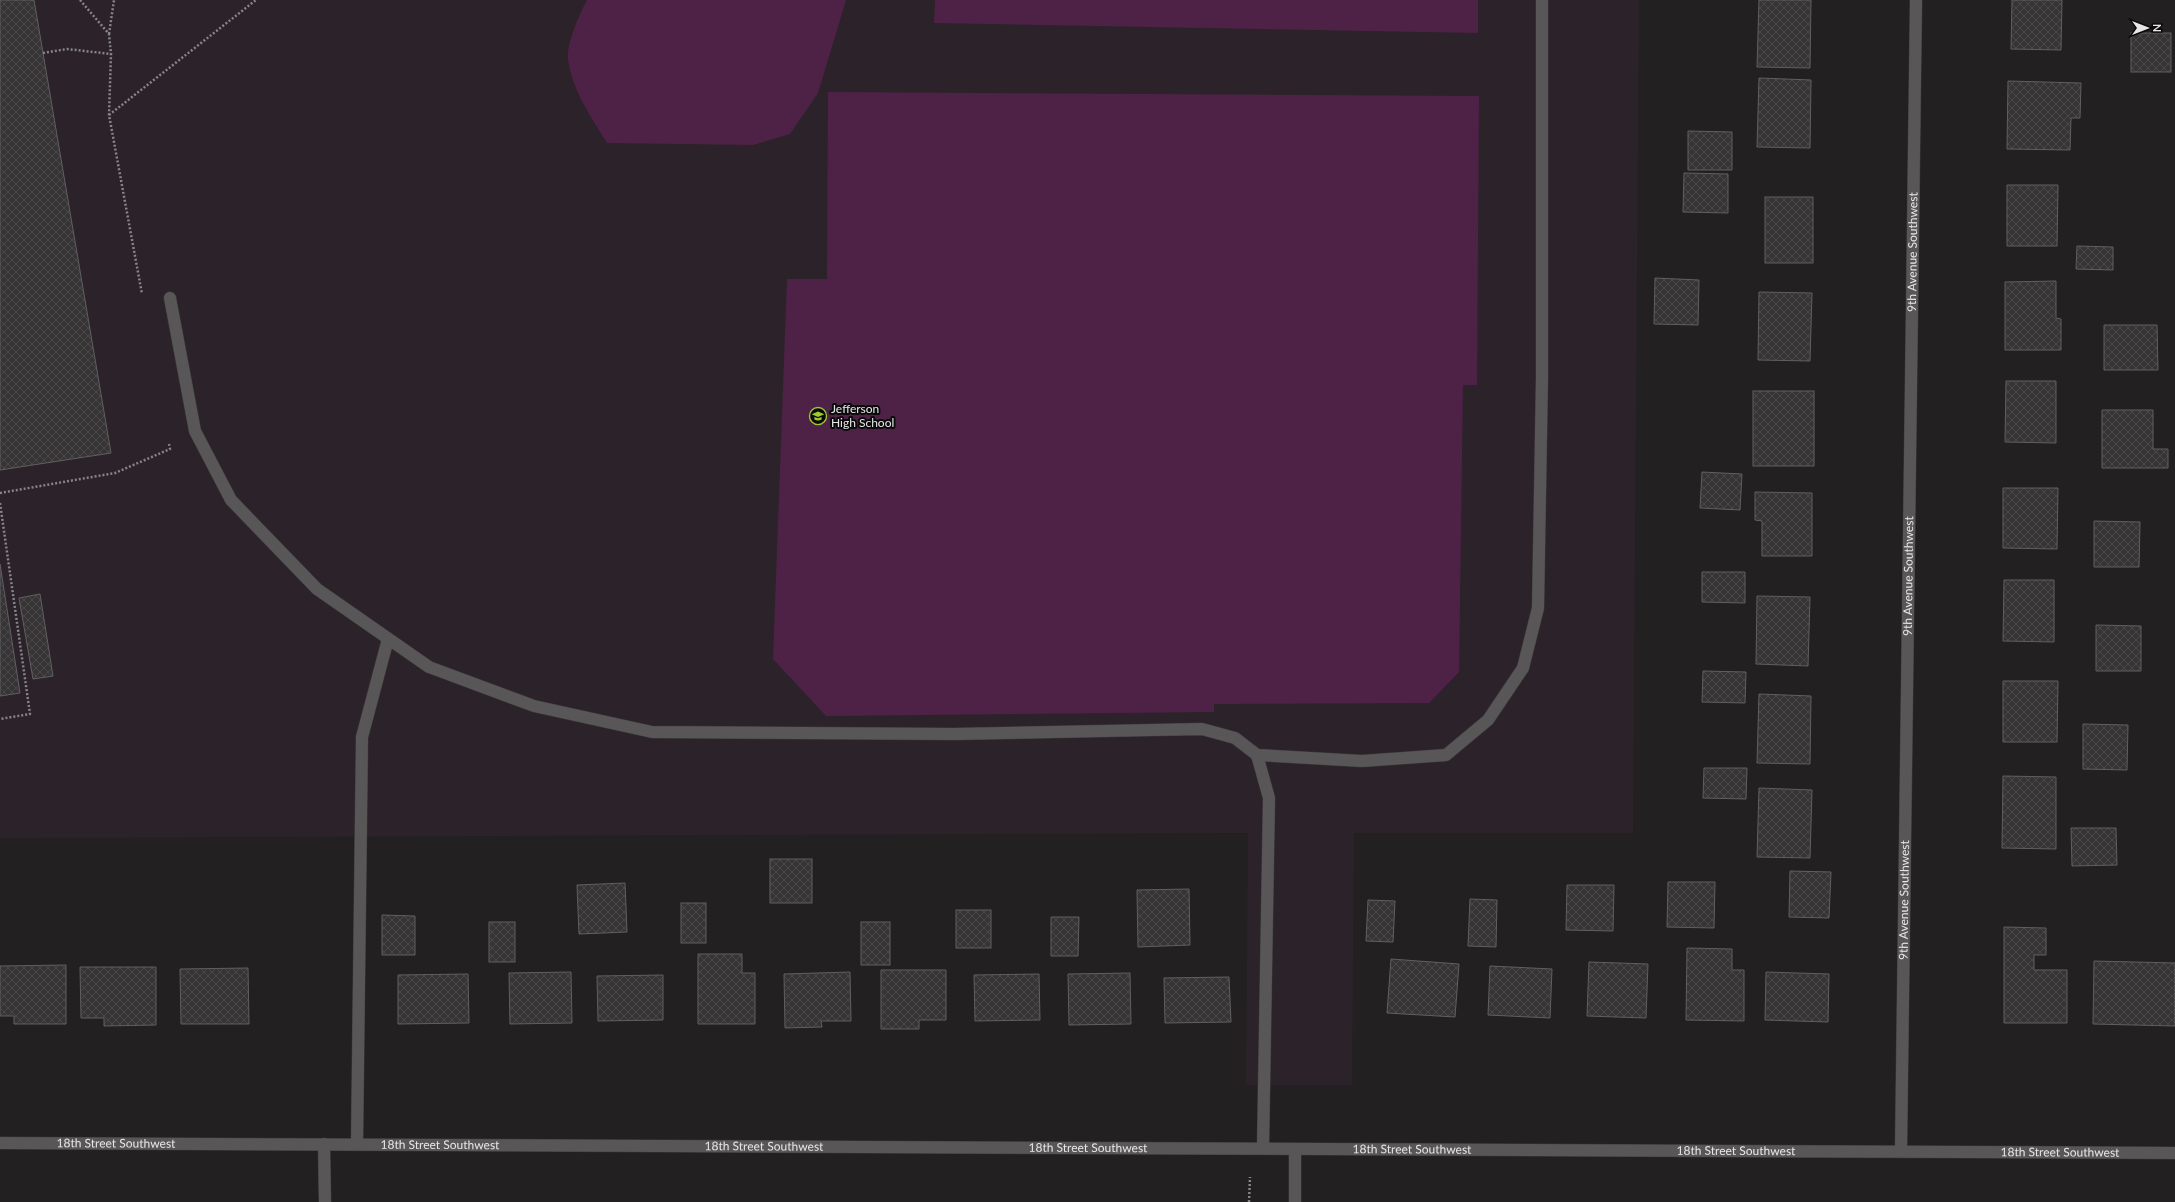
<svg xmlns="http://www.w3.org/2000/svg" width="2175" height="1202" viewBox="0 0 2175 1202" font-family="Lato,sans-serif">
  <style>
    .built { fill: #2b2329 }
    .grass { fill: #4e2246 }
    .building { fill: url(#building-cross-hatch); stroke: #615f61 }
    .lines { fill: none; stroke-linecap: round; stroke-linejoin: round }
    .minor-casing { stroke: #3c3a3b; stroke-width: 13 }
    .path { stroke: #878586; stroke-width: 2.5; stroke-dasharray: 2 2; stroke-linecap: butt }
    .minor { stroke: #585657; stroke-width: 12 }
    .labels { text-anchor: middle; stroke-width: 4; stroke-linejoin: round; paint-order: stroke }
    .street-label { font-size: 12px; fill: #e8e6e7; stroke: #0b0a0a }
    .poi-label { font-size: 12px; fill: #e8e6e7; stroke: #0b0a0a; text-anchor: start }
  </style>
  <defs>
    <pattern id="building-cross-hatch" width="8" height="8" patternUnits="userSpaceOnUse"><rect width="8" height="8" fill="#373436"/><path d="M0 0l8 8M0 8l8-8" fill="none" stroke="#4a4849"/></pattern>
  </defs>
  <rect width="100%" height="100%" fill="#222021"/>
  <polygon class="built" points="0,0 1639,0 1633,833 1354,833 1352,1085 1246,1085 1248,833 0,838"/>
  <g class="grass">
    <path d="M587,0H846L818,93L790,134L753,145L607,143C591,117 572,90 568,59C566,44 580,13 587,0Z"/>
    <polygon points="935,0 1478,0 1478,33 934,23"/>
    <polygon points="828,92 1479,96 1477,385 1463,385 1459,672 1429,703 1214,704 1214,712 826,716 773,659 787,279 827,279"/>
  </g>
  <g class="building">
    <polygon points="0,0 34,0 111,453 0,470"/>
    <polygon points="1759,0 1811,0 1810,68 1757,67"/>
    <polygon points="2012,0 2062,0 2061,50 2011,49"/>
    <rect x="2131" y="33" width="40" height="39"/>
    <polygon points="1759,78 1811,80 1810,148 1757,147"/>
    <polygon points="2008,81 2081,83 2080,118 2071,118 2070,150 2007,149"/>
    <polygon points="1688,131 1732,132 1732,170 1688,170"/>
    <polygon points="1684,173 1728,174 1728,213 1683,212"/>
    <polygon points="2007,185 2058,185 2057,246 2007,246"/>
    <rect x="1765" y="197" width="48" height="66"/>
    <polygon points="2077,246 2113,247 2113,270 2076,269"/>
    <polygon points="1655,278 1699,280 1698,325 1654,324"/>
    <polygon points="2056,281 2056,318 2061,319 2061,350 2005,350 2005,282"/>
    <polygon points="1759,292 1812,293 1810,361 1758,360"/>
    <polygon points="2104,325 2157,325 2158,370 2104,370"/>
    <polygon points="2006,381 2056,381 2056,443 2005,442"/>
    <rect x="1753" y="391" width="61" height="75"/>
    <polygon points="2102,410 2153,410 2153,449 2168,449 2168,468 2102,468"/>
    <polygon points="1702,472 1742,474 1740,510 1700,508"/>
    <polygon points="2003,488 2058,488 2057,549 2003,548"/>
    <polygon points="1755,492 1812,493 1812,556 1762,556 1762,521 1755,520"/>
    <polygon points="2094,521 2140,522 2139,567 2094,567"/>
    <polygon points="0,564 20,693 0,696"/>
    <polygon points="1702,572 1745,572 1745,603 1702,602"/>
    <polygon points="2004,580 2054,580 2054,642 2003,641"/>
    <polygon points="40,594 53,676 33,679 19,598"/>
    <polygon points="1757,596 1810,597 1808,666 1756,664"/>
    <polygon points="2096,625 2141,626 2141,671 2096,671"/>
    <polygon points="1703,671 1746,672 1745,703 1702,702"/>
    <polygon points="2003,681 2058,681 2057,742 2003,742"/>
    <polygon points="1759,694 1811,696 1810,764 1757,763"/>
    <polygon points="2083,724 2128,725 2127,770 2083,769"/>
    <polygon points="1704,768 1747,768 1746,799 1703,798"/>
    <polygon points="2003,776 2056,777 2056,849 2002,848"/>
    <polygon points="1759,788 1812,790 1810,858 1757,857"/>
    <polygon points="2071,828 2116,828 2117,865 2072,866"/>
    <rect x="770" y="859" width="42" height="44"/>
    <polygon points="1790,871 1831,872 1829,918 1789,917"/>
    <polygon points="1668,882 1715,882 1714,928 1667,927"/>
    <polygon points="625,883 627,932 579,934 577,885"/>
    <polygon points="1567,885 1614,885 1613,931 1566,930"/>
    <polygon points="1189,889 1190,945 1138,947 1137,890"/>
    <polygon points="1470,899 1497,900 1496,947 1468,946"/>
    <polygon points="1368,900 1395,901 1393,942 1366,941"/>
    <rect x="681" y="903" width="25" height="40"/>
    <rect x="956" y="910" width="35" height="38"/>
    <polygon points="382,915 415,916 415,955 382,955"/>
    <polygon points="1051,917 1079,917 1078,956 1051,956"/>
    <rect x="489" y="922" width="26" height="40"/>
    <rect x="861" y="922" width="29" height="43"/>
    <polygon points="2004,927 2046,928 2046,955 2034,955 2034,970 2067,970 2067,1023 2004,1023"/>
    <polygon points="1687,948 1732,949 1732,970 1744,970 1744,1021 1686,1020"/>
    <polygon points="698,954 742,954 742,973 755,973 755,1024 698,1024"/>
    <polygon points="1391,959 1459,964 1455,1017 1387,1013"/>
    <polygon points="2094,961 2175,963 2175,1026 2093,1024"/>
    <polygon points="1589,962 1648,964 1646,1018 1587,1016"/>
    <polygon points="66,965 66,1024 14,1024 14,1016 0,1016 0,966"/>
    <polygon points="1490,966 1552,969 1550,1018 1488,1015"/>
    <polygon points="80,967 156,967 156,1025 104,1026 104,1018 81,1018"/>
    <polygon points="248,968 249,1024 181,1024 180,969"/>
    <polygon points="881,970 946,970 946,1020 919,1020 919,1029 881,1029"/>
    <polygon points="571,972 572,1023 510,1024 509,973"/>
    <polygon points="850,972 851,1021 821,1021 822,1027 785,1028 784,974"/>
    <polygon points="1766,972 1829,974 1828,1022 1765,1020"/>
    <polygon points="1130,973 1131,1024 1069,1025 1068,974"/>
    <polygon points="468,974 469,1023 398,1024 398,975"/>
    <polygon points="1039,974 1040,1020 975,1021 974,975"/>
    <polygon points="663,975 663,1020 598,1021 597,976"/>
    <polygon points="1229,977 1231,1022 1165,1023 1164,978"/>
  </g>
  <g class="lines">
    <g class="minor-casing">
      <g id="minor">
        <polyline points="170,298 195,431 231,500 317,589 429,667 534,706 652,732 954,734 1202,729 1235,738 1257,755 1362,761 1446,755 1488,720 1523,668 1538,608 1542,377 1542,0"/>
        <polyline points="1257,755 1269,798 1263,1148"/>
        <path id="s1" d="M0,1143L2175,1153"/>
        <polyline points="324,1144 325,1202"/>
        <polyline points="357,1144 362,737 388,639"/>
        <path id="s2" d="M1901,1151L1916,0"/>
        <polyline points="1295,1202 1295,1149"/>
      </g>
    </g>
    <g class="path">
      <polyline points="80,0 109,34 111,54 109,115 142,294"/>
      <polyline points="109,34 114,0"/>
      <polyline points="43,53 67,49 111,54"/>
      <polyline points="109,115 256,0"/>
      <polyline points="0,493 115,473 170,449 169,444"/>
      <polyline points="0,503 30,714 0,719"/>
      <polyline points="1249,1202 1250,1177"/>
    </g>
    <use href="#minor" class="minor"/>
  </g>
  <defs>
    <g id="school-ring" transform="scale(0.9)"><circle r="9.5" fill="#0b0a0a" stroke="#9eca2e" stroke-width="1.5"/><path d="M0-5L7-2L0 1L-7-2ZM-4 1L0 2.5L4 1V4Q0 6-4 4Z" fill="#9eca2e"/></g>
  </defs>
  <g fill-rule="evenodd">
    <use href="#school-ring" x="818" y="416"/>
  </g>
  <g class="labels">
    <g class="street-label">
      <text dy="4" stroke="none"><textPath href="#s2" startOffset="899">9th Avenue Southwest</textPath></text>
      <text dy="4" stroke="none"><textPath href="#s2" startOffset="575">9th Avenue Southwest</textPath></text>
      <text dy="4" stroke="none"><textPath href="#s2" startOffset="251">9th Avenue Southwest</textPath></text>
      <text dy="4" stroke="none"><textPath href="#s1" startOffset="116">18th Street Southwest</textPath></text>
      <text dy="4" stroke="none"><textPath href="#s1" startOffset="440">18th Street Southwest</textPath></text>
      <text dy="4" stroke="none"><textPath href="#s1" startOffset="764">18th Street Southwest</textPath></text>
      <text dy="4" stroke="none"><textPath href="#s1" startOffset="1088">18th Street Southwest</textPath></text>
      <text dy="4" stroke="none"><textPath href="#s1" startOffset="1412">18th Street Southwest</textPath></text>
      <text dy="4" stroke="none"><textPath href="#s1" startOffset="1736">18th Street Southwest</textPath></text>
      <text dy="4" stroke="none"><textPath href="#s1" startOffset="2060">18th Street Southwest</textPath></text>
    </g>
    <g class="poi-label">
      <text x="831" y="413">Jefferson<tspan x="831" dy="14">High School</tspan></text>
    </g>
  </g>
  <g transform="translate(2147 28) rotate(90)" stroke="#0b0a0a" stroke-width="3" paint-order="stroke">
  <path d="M0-3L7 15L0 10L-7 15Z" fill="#e8e6e7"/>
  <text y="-6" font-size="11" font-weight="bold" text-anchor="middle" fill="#e8e6e7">N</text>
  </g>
</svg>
